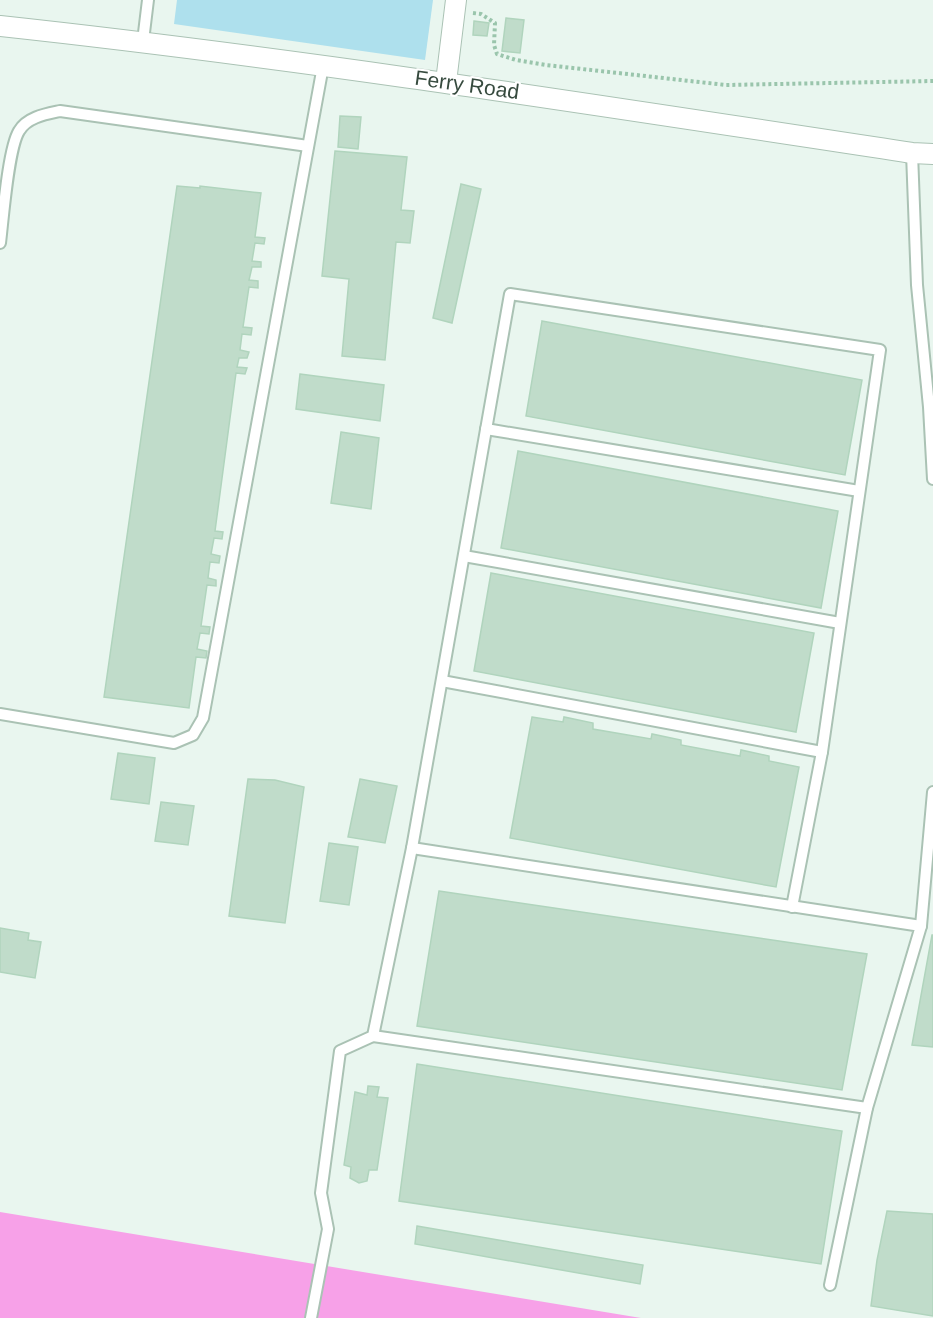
<svg xmlns="http://www.w3.org/2000/svg" width="933" height="1318" viewBox="0 0 933 1318" font-family="Helvetica,sans-serif">
  <style>
    .green { fill: #aee0ed }
    .water { fill: #f7a1e8 }
    .building { fill: #c0dcca; stroke: #b0d4bd; stroke-width: 1.5 }
    .lines { fill: none; stroke-linecap: round; stroke-linejoin: round }
    .lane-casing { stroke: #aac2b4; stroke-width: 14 }
    .street-casing { stroke: #aac2b4; stroke-width: 22 }
    .path { stroke: #9ac5ac; stroke-width: 4; stroke-dasharray: 3 3; stroke-linecap: butt }
    .lane { stroke: #fff; stroke-width: 10 }
    .street { stroke: #fff; stroke-width: 20 }
    .labels { text-anchor: middle; stroke-width: 4.5; stroke-linejoin: round; paint-order: stroke }
    .street-label { font-size: 21px; fill: #364a3e; stroke: #fff }
  </style>
  <rect width="100%" height="100%" fill="#e9f6ef"/>
  <polygon class="green" points="177,0 433,0 425,60 174,24"/>
  <polygon class="water" points="0,1212 641,1318 0,1318"/>
  <g class="building">
    <polygon points="506,18 524,20 520,53 502,51"/>
    <polygon points="474,21 489,23 487,36 473,35"/>
    <polygon points="340,116 361,117 358,149 338,147"/>
    <polygon points="335,151 407,157 401,210 414,211 410,243 396,242 385,360 342,356 349,279 322,276"/>
    <polygon points="461,184 481,189 452,323 433,318"/>
    <polygon points="177,186 200,188 200,186 261,193 255,237 265,238 264,244 255,243 252,261 261,262 261,267 252,267 249,280 258,281 258,288 249,287 243,327 252,328 251,335 242,334 240,350 249,352 247,358 239,358 237,367 247,368 245,374 236,373 215,531 223,532 222,539 214,538 211,554 220,556 219,563 210,562 208,578 216,580 216,586 207,585 201,626 210,627 209,634 200,633 197,649 207,651 206,658 196,657 189,708 104,697"/>
    <polygon points="542,321 862,380 845,475 526,416"/>
    <polygon points="300,374 384,385 380,421 296,409"/>
    <polygon points="341,432 379,438 371,509 331,503"/>
    <polygon points="518,451 838,511 821,608 501,548"/>
    <polygon points="491,573 814,633 796,732 474,671"/>
    <polygon points="532,717 563,722 564,717 593,723 593,729 651,739 652,734 681,740 681,745 740,756 741,750 769,756 769,761 799,767 776,887 510,838"/>
    <polygon points="118,753 155,758 149,804 111,799"/>
    <polygon points="248,779 275,780 304,787 285,923 229,916"/>
    <polygon points="360,779 397,786 385,843 348,837"/>
    <polygon points="161,802 194,806 188,845 155,841"/>
    <polygon points="329,843 358,847 349,905 320,901"/>
    <polygon points="439,891 867,954 842,1090 417,1026"/>
    <polygon points="0,928 29,933 28,940 41,942 35,978 0,972"/>
    <polygon points="932,935 933,935 933,1047 912,1045"/>
    <polygon points="417,1064 842,1131 821,1264 399,1201"/>
    <polygon points="368,1086 379,1087 377,1097 388,1098 377,1170 369,1170 367,1181 359,1183 350,1178 351,1167 344,1165 355,1092 367,1095"/>
    <polygon points="887,1211 933,1214 933,1316 871,1306 877,1260"/>
    <polygon points="417,1226 643,1265 640,1284 415,1244"/>
  </g>
  <g class="lines">
    <g class="lane-casing">
      <g id="lane">
        <polyline points="143,41 148,0"/>
        <polyline points="912,153 917,285 929,407 933,479"/>
        <path d="M0,243C3,219 8,149 19,131C27,117 46,114 60,111L308,146"/>
        <polyline points="486,429 859,491"/>
        <polyline points="464,556 840,623"/>
        <polyline points="442,681 822,752"/>
        <polyline points="0,714 174,743 193,735 203,718 323,66"/>
        <polyline points="412,848 510,294 880,350 822,752 792,907"/>
        <polyline points="921,926 933,792"/>
        <polyline points="373,1036 867,1108"/>
        <polyline points="311,1318 328,1229 321,1193 340,1051 373,1036 412,848 921,926 867,1108 830,1285"/>
      </g>
    </g>
    <g class="street-casing">
      <g id="street">
        <path d="M0,26C305,59 609,107 912,153L933,154"/>
        <polyline points="446,82 456,0"/>
      </g>
    </g>
    <polyline class="path" points="473,13 481,14 495,23 494,45 497,54 516,60 546,65 726,85 933,81"/>
    <use href="#lane" class="lane"/>
    <use href="#street" class="street"/>
  </g>
  <g class="labels">
    <g class="street-label">
      <text transform="translate(467 85) rotate(8)" y="7">Ferry Road</text>
    </g>
  </g>
</svg>
